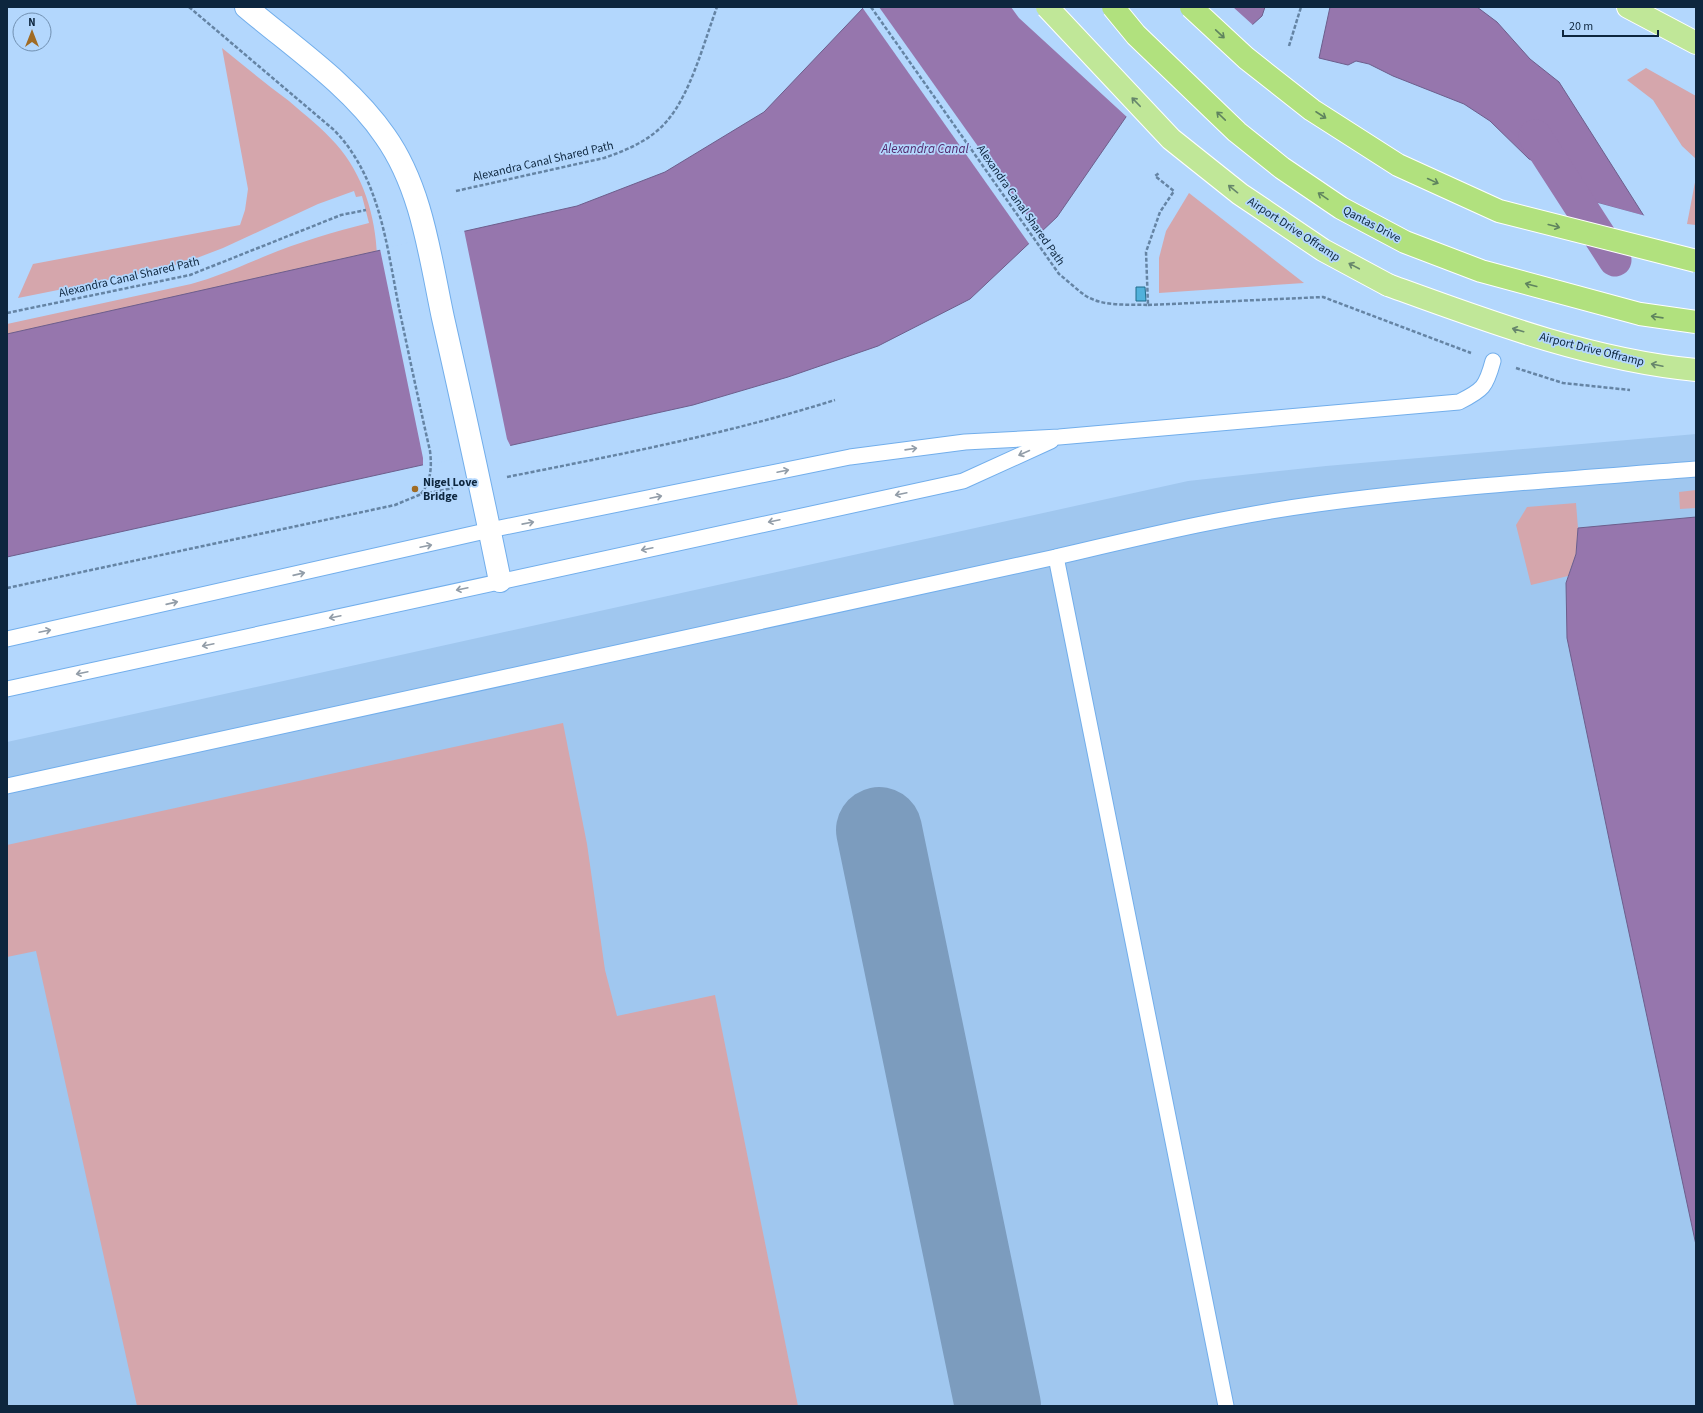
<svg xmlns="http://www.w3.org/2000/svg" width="1703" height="1413" viewBox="0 0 1703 1413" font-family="'Source Sans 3',sans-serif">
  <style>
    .built { fill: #a0c7ef }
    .green { fill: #d5a6ac }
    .water { fill: #9676ad; stroke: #6d5e8c }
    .pier { fill: #b3d7fd }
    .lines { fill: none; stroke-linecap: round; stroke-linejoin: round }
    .canal { stroke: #9676ad; stroke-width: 33 }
    .taxiway { stroke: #7c9cbe; stroke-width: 86 }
    .building { fill: #51b1db; stroke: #216d8c }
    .service-casing { stroke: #72aeeb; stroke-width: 17 }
    .minor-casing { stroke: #72aeeb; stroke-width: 24 }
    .trunk-casing { stroke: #fff; stroke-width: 24 }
    .path { stroke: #6584a4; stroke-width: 2.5; stroke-dasharray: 4 2; stroke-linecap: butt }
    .service { stroke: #fff; stroke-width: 15 }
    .minor { stroke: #fff; stroke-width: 22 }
    .trunk { stroke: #c0e798; stroke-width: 22 }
    .trunk-bridge-casing { stroke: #fff; stroke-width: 24; stroke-linecap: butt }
    .motorway-bridge-casing { stroke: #fff; stroke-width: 24; stroke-linecap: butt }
    .trunk-bridge { stroke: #c0e798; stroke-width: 22 }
    .motorway-bridge { stroke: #b1e17e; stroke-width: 22 }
    .oneway { stroke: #5f845e }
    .oneway2 { stroke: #66866b }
    .oneway3 { stroke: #929da8 }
    .poi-dot { fill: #a06b24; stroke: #b3d7fd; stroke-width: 1.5 }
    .labels { text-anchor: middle; stroke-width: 3.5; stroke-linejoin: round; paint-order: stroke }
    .street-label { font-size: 12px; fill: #0d263e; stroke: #b3d7fd }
    .poi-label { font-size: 12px; font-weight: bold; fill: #0d263e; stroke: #b3d7fd; text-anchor: start }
    .water-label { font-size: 13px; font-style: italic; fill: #542a6e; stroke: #b3d7fd }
  </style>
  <rect width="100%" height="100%" fill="#b3d7fd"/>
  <polygon class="built" points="1696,434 1696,1406 7,1406 7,742 1188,481 1326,466"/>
  <g class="green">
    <path d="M222,48C244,66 266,84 289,101C305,115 322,128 336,144C363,174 376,217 377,257L7,336V324L191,284C216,277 239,267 263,257C297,243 332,232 369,223L362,196L356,197L354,191L318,204L223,248L189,261L153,271L18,298L33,264L240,225L245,210L248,189Z"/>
    <polygon points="1646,68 1696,96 1696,159 1682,146 1653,100 1627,80"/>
    <polygon points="1696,177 1696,225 1687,224"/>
    <polygon points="1189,193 1304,283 1159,293 1159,258 1166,231"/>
    <polygon points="1696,490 1696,508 1680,509 1679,492"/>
    <polygon points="1576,503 1578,528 1576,554 1568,576 1531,585 1516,525 1527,507"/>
    <polygon points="563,723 587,844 605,970 617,1016 715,995 798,1406 137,1406 36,951 7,957 7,845"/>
  </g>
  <g class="water">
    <polygon points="864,7 1265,7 1262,16 1218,56 1187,64 1137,101 1057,217 970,299 878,346 788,377 693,405 7,557 7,334 577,206 665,172 764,112"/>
    <polygon points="1330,7 1477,7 1497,22 1530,59 1559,82 1644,216 1576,197 1569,178 1529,159 1490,121 1464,104 1393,76 1369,64 1356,61 1348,65 1319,58"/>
    <polygon points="1696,517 1696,1245 1613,858 1567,638 1566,583 1576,554 1578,528"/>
  </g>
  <g class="pier">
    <polygon points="862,7 879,7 1041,235 1030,245"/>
    <polygon points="1011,7 1233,7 1254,26 1219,58 1188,66 1138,103 1128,118 1019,18"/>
    <polygon points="1576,197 1646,216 1643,218 1576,199"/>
    <polygon points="464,230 507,439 511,447 423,466 423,458 380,249"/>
  </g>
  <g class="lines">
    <polyline class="canal" points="1535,136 1615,260"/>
    <polyline class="taxiway" points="879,830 998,1406"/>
  </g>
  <polygon class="building" points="1136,287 1145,287 1146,301 1136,301"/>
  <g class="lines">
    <g class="service-casing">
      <g id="service">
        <polyline points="1056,557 1226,1406"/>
        <path d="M7,639L490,530L850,457L965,442L1059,437L1459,402C1483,390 1486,387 1493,361"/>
        <polyline points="7,689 963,481 1051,441"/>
        <path d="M7,786L1056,557C1142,537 1228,516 1317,504C1443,487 1569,479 1696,469"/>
      </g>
    </g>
    <g class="minor-casing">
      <path id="minor" d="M246,7C292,46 351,86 385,136C422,188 430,257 443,318C463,406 482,493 500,581"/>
    </g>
    <g class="trunk-casing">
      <g id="trunk">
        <polyline points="1628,7 1696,43"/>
        <path d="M1388,285C1487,321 1590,360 1696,370"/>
      </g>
    </g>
    <g class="path">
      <path d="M189,7L334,130C380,177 387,247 399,308C409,355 419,403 430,451C432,468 431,482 420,495"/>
      <path d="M871,7L1059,274C1068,281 1077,290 1086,296C1104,307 1128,304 1148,305L1146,252L1160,212L1174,191L1155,176L1159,173"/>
      <polyline points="1289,46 1301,7"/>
      <path d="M456,191L604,158C627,150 651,140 667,121C691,93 704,42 717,7"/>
      <polyline points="1148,305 1323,297 1471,353"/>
      <polyline points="7,313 190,275 341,215 366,210"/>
      <polyline points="1516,368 1563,383 1630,390"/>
      <path d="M507,477C617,455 727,434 835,400"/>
      <polyline points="7,588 395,505 419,495 453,488"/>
    </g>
    <use href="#service" class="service"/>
    <use href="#minor" class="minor"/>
    <use href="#trunk" class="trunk"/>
    <g class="trunk-bridge-casing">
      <polyline id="trunk-bridge" points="1047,7 1171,139 1240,194 1323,250 1388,285"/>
    </g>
    <g class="motorway-bridge-casing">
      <g id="motorway-bridge">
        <polyline points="1113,7 1136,35 1237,132 1282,168 1341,208 1405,242 1481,271 1640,314 1696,322"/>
        <polyline points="1191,7 1246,58 1312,110 1398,165 1499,211 1696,261"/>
      </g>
    </g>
    <use href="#trunk-bridge" class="trunk-bridge"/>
    <use href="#motorway-bridge" class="motorway-bridge"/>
  </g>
  <defs><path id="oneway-shaft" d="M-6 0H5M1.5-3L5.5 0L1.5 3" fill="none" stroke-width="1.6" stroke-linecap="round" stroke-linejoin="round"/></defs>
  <g class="oneway">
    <use href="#oneway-shaft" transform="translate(1220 34) rotate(43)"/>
    <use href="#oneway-shaft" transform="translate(1321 115) rotate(33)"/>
    <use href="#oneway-shaft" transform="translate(1221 116) rotate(-136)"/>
    <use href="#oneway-shaft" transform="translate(1433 181) rotate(25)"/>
    <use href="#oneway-shaft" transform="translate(1323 196) rotate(-146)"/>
    <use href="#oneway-shaft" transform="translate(1554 226) rotate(15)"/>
    <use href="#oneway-shaft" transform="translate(1531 285) rotate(-165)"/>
    <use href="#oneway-shaft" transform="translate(1657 317) rotate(-172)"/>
  </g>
  <g class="oneway2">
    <use href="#oneway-shaft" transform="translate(1136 102) rotate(-134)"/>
    <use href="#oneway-shaft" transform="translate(1233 189) rotate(-141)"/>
    <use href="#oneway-shaft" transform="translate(1354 266) rotate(-152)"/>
    <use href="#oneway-shaft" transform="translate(1518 330) rotate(-164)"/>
    <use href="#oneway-shaft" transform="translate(1657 365) rotate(-168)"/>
  </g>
  <g class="oneway3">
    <use href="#oneway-shaft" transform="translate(911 449) rotate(-8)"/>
    <use href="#oneway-shaft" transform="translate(1024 453) rotate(156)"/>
    <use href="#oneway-shaft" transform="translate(783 471) rotate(-12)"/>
    <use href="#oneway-shaft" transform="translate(901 494) rotate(168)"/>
    <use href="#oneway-shaft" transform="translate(656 497) rotate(-12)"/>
    <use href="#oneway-shaft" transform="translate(774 521) rotate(168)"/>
    <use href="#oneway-shaft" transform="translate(528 523) rotate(-11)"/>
    <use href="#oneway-shaft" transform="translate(426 546) rotate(-12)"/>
    <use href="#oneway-shaft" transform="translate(647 549) rotate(168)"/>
    <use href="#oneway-shaft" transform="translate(299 574) rotate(-13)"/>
    <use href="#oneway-shaft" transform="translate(462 589) rotate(168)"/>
    <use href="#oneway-shaft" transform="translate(172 603) rotate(-13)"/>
    <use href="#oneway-shaft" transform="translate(335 617) rotate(168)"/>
    <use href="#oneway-shaft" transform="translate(45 631) rotate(-12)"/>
    <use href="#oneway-shaft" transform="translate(208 645) rotate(168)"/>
    <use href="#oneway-shaft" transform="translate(82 673) rotate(168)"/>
  </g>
  <circle class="poi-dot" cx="415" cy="489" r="4"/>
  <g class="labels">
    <g class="street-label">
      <text transform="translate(543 161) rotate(-13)" y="4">Alexandra Canal Shared Path</text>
      <text transform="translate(1021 205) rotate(55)" y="4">Alexandra Canal Shared Path</text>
      <text transform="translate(1372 224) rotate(28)" y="4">Qantas Drive</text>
      <text transform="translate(1294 229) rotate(33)" y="4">Airport Drive Offramp</text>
      <text transform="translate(129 277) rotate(-13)" y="4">Alexandra Canal Shared Path</text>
      <text transform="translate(1592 349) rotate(14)" y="4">Airport Drive Offramp</text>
    </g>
    <g class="poi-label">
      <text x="423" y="486">Nigel Love<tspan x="423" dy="14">Bridge</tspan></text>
    </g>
    <g class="water-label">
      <text x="925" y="153">Alexandra Canal</text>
    </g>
  </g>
  <rect width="1703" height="1413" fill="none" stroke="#0d263e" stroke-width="16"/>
  <g transform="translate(32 32)"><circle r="19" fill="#b3d7fd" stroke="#7190b1"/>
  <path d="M0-3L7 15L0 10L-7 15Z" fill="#a06b24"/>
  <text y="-6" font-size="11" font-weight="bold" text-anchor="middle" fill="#0d263e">N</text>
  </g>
  <path d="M1563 30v6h95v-6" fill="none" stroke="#0d263e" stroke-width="2"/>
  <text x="1569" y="30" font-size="12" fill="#0d263e" stroke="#b3d7fd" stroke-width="3" paint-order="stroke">20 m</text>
</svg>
